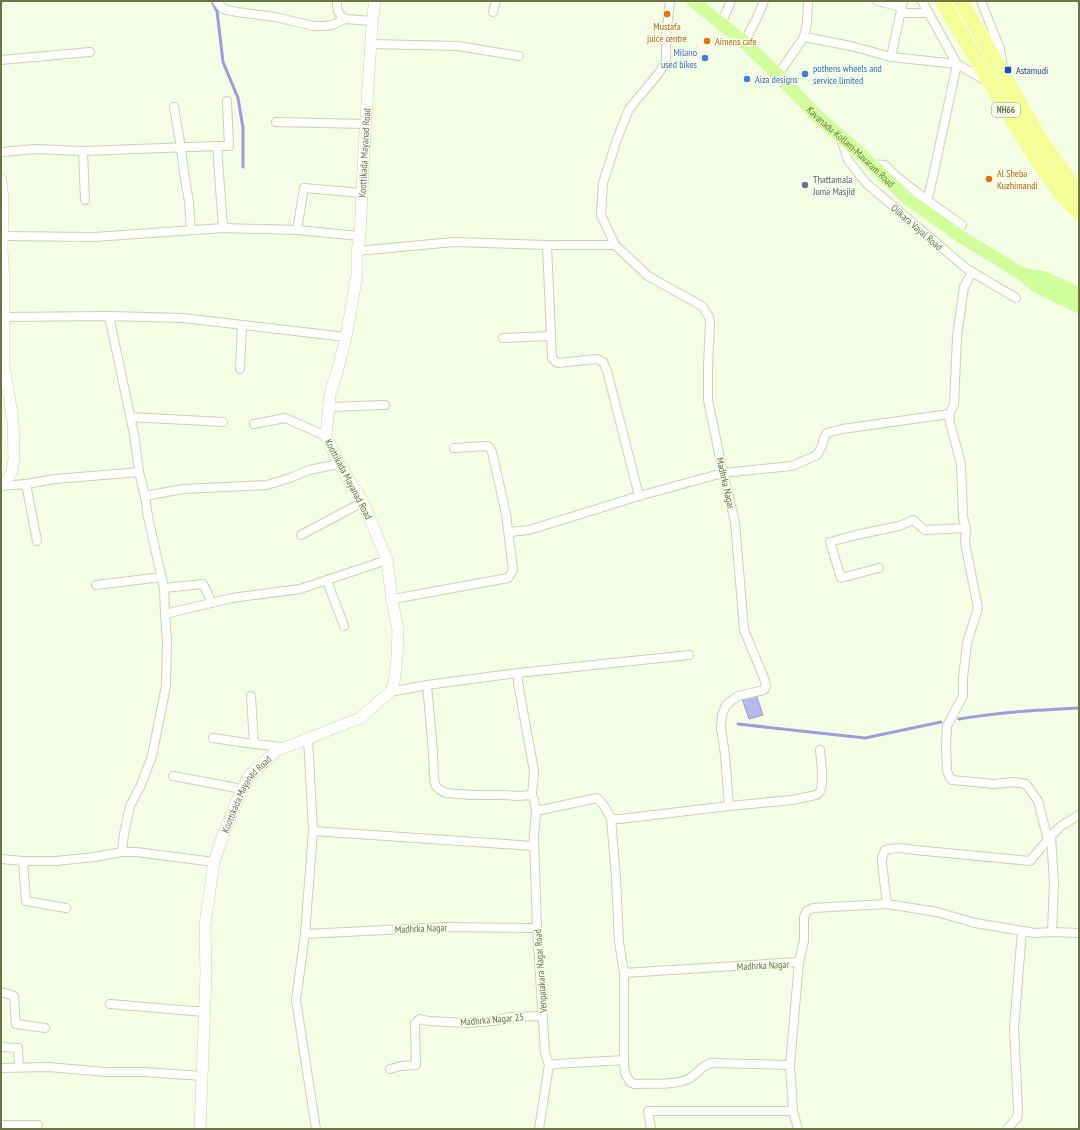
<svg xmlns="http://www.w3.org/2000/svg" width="1080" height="1130" viewBox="0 0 1080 1130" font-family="'PT Sans Narrow',sans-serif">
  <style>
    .water { fill: #b7b8ea; stroke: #9d9ddd }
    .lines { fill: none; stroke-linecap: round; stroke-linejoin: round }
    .stream { stroke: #9d9ddd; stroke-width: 3 }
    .street-casing { stroke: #c9d4ad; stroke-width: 10 }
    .secondary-casing { stroke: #cad7a9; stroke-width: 12 }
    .primary-casing { stroke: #fff; stroke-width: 14 }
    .highway-casing { stroke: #fff; stroke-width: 16 }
    .street { stroke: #fff; stroke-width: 8 }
    .secondary { stroke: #fff; stroke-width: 11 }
    .primary { stroke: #d1ff9c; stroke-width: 13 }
    .highway { stroke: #f4fe97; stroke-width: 15 }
    .food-dot { fill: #e8710a; stroke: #f7ffee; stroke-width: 1.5 }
    .shop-dot { fill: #3f7fe0; stroke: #f7ffee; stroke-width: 1.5 }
    .transit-dot { fill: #1a4fb4; stroke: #f7ffee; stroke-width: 1.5 }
    .worship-dot { fill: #6b7280; stroke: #f7ffee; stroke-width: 1.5 }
    .labels { text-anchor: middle; stroke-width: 3; stroke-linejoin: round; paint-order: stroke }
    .shield { fill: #f7ffee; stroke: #959e77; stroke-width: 1 }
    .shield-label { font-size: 9px; font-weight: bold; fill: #6b7544 }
    .food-label { font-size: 10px; fill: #c56008; stroke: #f7ffee; text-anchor: start }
    .shop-label { font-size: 10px; fill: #366cbe; stroke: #f7ffee; text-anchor: start }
    .transit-label { font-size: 10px; fill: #164399; stroke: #f7ffee; text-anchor: start }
    .street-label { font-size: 10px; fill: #6b7544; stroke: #f7ffee }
    .worship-label { font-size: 10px; fill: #5b616d; stroke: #f7ffee; text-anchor: start }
  </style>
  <rect width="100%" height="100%" fill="#f3fee5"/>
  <polygon class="water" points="756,694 763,715 749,719 742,699"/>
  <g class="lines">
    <g class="stream">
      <polyline points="212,1 217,11 223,62 238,98 243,128 243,167"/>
      <path d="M959,719C999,712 1039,710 1079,708"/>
      <polyline points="738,724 865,738 941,722"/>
    </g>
    <g class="street-casing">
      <g id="street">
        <polyline points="217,1 223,9 237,12 275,17 314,26 325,26 332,25 345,19 372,21"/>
        <path d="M337,1C337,10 337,14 345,19"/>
        <polyline points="877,1 902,7"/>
        <polyline points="981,1 1000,49 1003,68"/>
        <polyline points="493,12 496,1"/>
        <polyline points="901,13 928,13"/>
        <polyline points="721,24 731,1"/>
        <polyline points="804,37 851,46 891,57 957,64 986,81"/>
        <polyline points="744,42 756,20 764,1"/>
        <polyline points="371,44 458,46 519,56"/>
        <polyline points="891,57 903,1"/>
        <polyline points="1,60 90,52"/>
        <polyline points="778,75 804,37 807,23 808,1"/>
        <polyline points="174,107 181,148 184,173 189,202 191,230"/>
        <polyline points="276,122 365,124"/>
        <polyline points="841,139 848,160 866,183 967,269 1016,298"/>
        <polyline points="83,151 85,200"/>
        <polyline points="1,152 35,149 83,151 217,146"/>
        <polyline points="870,164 885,165 897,177 927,200 930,190 957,64 922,1"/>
        <polyline points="927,200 962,225"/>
        <polyline points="223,228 217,146 229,146 227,101"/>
        <polyline points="297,230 304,188 361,193"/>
        <polyline points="1,236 94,237 223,228 297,230 360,236"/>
        <polyline points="547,245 552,358 556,362 558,363 597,359 603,362 607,371 639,496"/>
        <polyline points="615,245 601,215 603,183 617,139 629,109 659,73 666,61 666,38 670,1"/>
        <polyline points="357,251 454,242 547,245 615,245 648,276 702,306 709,317 710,324 708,366 708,400 723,473 735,522 744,630 764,678 766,686 764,690 738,696 726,705 722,715 721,728 725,755 729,806"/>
        <polyline points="972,272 964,287 957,337 954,405 949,414 950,423 961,464 963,517 966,528 965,543 978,608 967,643 963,678 963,696 947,726 946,746 947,770 949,776 952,780 994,784 1014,782 1026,784 1038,801 1048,840"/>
        <polyline points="109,316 134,434 139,472 145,496 148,517 164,588 165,614 167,640 166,686 152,756 141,785 130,806 124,834 122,852"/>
        <polyline points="1,317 109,316 183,318 346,337"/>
        <polyline points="503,338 551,336"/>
        <polyline points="240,369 242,325"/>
        <polyline points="329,407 385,405"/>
        <polyline points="130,417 223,422"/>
        <polyline points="254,424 285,418 326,436"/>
        <polyline points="26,484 37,541"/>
        <polyline points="1,486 26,484 55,479 139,472"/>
        <polyline points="145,496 183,489 267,485 290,478 309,470 339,464"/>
        <polyline points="509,532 529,530 542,526 639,496 723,473 792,466 817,455 822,446 824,438 827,433 842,429 949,414"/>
        <polyline points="301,535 363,502"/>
        <polyline points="879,568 841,578 830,542 856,535 899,526 913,520 925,530 966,528"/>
        <polyline points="327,581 344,626"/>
        <polyline points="96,585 162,577"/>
        <polyline points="164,588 203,584 212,603"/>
        <polyline points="392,600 404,597 508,578 513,570 506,514 492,452 490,448 487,446 454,448"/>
        <polyline points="165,614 232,598 300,589 387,560"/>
        <polyline points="518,673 518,683 534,771 532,795"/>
        <polyline points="427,685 433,752 434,780 436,786 440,790 446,793 471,795 504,795 517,796 532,795 534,800 536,811 534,837 537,928 545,1053 549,1065 539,1129"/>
        <polyline points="390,692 427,685 518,673 689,655"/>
        <polyline points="251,696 254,744"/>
        <polyline points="213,738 254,744 283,747"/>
        <polyline points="308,738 313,831 305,934 296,1000 316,1129"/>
        <polyline points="173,776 242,789"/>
        <path d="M536,811L597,798L604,806L611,818L614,819H620L729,806L792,800L816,795L819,793C825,784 821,762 820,750"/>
        <path d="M611,818L616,878L619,942L624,973V1063L625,1073L630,1082L634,1084C651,1083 673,1086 688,1079C697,1075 699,1067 711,1063L790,1065"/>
        <polyline points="313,831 534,846"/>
        <polyline points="1051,836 1054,883 1052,932"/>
        <polyline points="1,859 23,861 56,861 94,857 122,852 136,852 214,862"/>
        <polyline points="23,861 26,901 66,908"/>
        <path d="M887,904L882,863V858L885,850C895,847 904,848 915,850L1030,861L1051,836L1061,826L1079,815"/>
        <polyline points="305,934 446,927 537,928"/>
        <polyline points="624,973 799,962"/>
        <polyline points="1,992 14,996 16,1024 45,1028"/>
        <polyline points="110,1004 205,1012"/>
        <polyline points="1,1047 18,1048 19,1067"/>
        <polyline points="549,1065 555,1064 624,1060"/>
        <polyline points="1,1068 48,1067 106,1072 144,1072 202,1076"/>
        <polyline points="390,1069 401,1066 416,1065 415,1028 415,1023 420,1019 428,1021 468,1023 493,1021 510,1017 543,1016"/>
        <polyline points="1,1125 38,1125"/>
        <polyline points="651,1129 648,1111 793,1111"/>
        <polyline points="798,1129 793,1111 790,1065 799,962 804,941 804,917 807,911 813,908 887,904 937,912 975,923 1035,933 1052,932 1079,933"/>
        <polyline points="1007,1129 1017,1118 1018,1110 1014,1028 1022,931"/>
      </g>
    </g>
    <g class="secondary-casing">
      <g id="secondary">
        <polyline points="1,180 3,201 2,250 4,278 4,366 13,420 14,459 12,472 6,481 1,484"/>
        <path id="s1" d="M200,1129L206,975L205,924L214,862L223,835L242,789L250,775L276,751L360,718L390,692L394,683L397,657L398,630L392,600L387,560L363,502L339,464L326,436L330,394L338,369L346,337L357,275V251L360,236C362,181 365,126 369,71C371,48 371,24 375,1"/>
      </g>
    </g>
    <g class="primary-casing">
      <g id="primary">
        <path id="s2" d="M693,1L744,42L778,75L817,116L853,147L909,200L963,238L1022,274L1037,287L1079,307"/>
        <polyline points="1022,274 1045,278 1079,294"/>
      </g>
    </g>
    <g class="highway-casing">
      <g id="highway">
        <polyline points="942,1 1009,115 1040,165 1060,193 1079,213"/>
        <polyline points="961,1 1039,137 1079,194"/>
      </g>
    </g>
    <use href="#street" class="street"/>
    <use href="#secondary" class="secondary"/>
    <use href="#primary" class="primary"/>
    <use href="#highway" class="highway"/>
  </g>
  <g class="food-dot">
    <circle cx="667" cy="14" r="4"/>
    <circle cx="707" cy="41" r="4"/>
    <circle cx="989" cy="179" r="4"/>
  </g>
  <g class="shop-dot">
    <circle cx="705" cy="58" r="4"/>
    <circle cx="805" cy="74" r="4"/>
    <circle cx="747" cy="79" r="4"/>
  </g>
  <rect class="transit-dot" x="1004" y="66" width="8" height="8" rx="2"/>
  <circle class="worship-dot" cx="805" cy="185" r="4"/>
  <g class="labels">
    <rect class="shield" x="992" y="103" width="28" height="14" rx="3"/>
    <g class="shield-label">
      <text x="1006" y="113">NH66</text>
    </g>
    <g class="food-label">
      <text x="667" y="30" text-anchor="middle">Mustafa<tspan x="667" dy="12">juice centre</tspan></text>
      <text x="715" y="45">Aimens cafe</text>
      <text x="997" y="177">Al Sheba<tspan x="997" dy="12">Kuzhimandi</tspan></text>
    </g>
    <g class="shop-label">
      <text x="697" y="56" text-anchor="end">Milano<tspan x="697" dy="12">used bikes</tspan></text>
      <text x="813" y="72">pothens wheels and<tspan x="813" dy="12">service limited</tspan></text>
      <text x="755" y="83">Aiza designs</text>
    </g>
    <g class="transit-label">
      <text x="1016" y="74">Astamudi</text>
    </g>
    <g class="street-label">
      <text dy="4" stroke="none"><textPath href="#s2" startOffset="215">Kavanadu-Kollam-Mavaram Road</textPath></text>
      <text dy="4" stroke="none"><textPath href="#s1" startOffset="1087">Koottikada Mayanad Road</textPath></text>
      <text transform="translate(917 227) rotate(41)" y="4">Olikara Vayal Road</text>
      <text transform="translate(349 479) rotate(62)" y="4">Koottikada Mayanad Road</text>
      <text transform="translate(726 483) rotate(77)" y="4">Madhrka Nagar</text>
      <text dy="4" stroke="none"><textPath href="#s1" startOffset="344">Koottikada Mayanad Road</textPath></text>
      <text transform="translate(421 928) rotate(-2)" y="4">Madhrka Nagar</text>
      <text transform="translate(763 965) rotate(-3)" y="4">Madhrka Nagar</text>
      <text transform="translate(540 971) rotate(-94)" y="4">Venpalakara Nagar Road</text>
      <text transform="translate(492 1019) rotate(-5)" y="4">Madhrka Nagar 25</text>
    </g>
    <g class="worship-label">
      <text x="813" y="183">Thattamala<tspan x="813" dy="12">Juma Masjid</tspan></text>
    </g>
  </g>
  <rect width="1080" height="1130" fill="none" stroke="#6b7544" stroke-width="4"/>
</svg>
